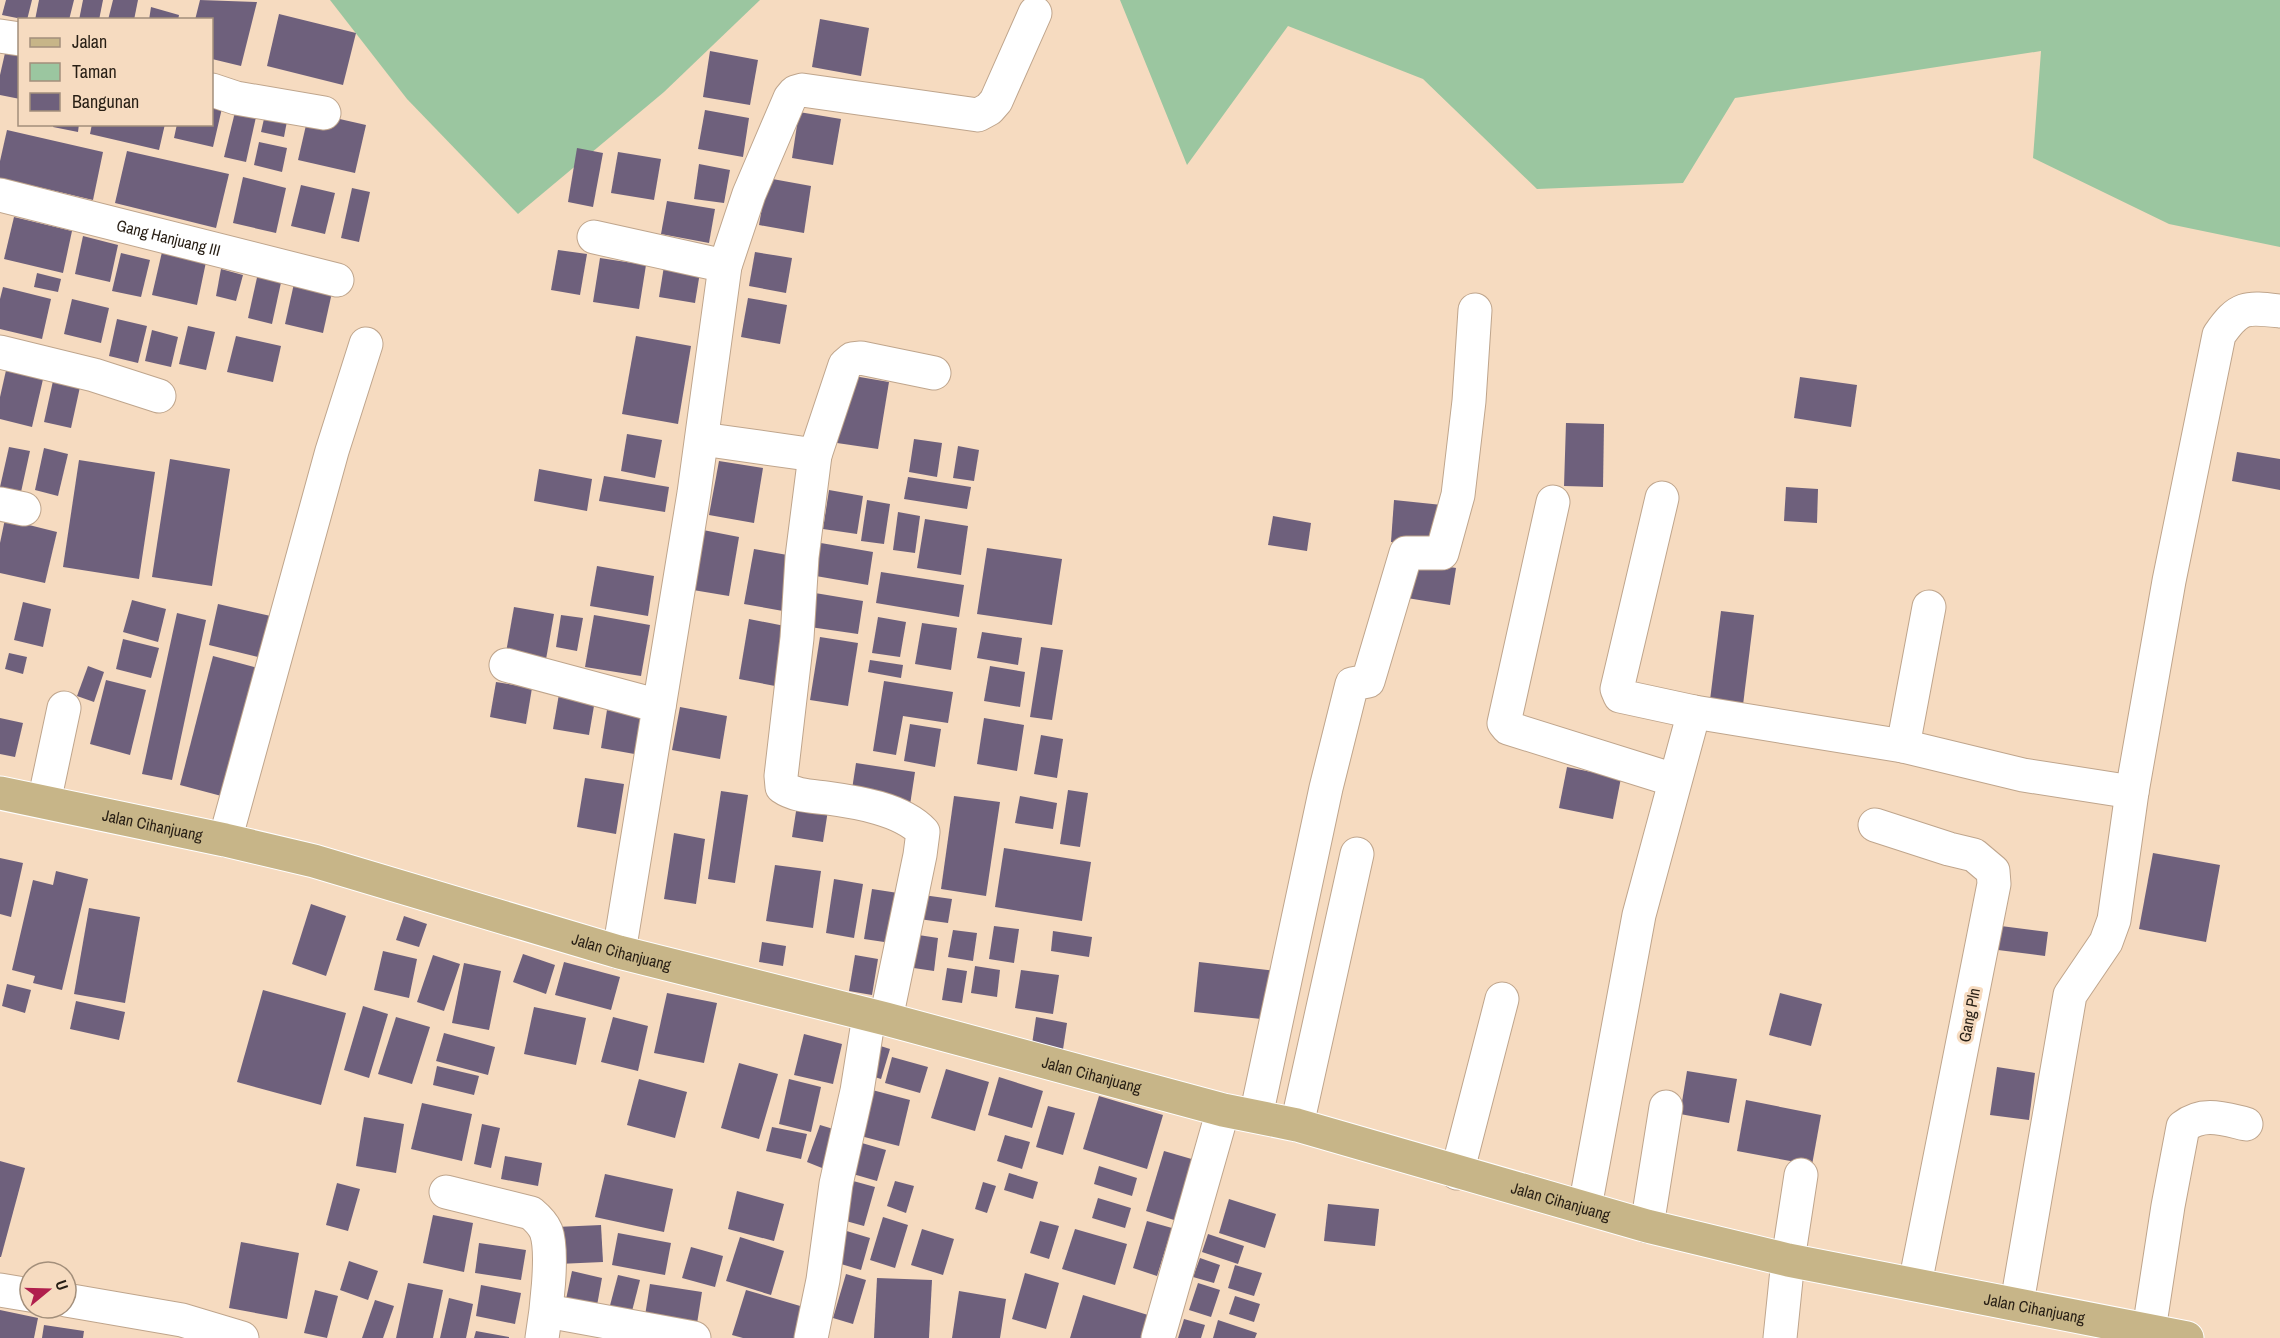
<svg xmlns="http://www.w3.org/2000/svg" width="2280" height="1338" viewBox="0 0 2280 1338" font-family="'Archivo Narrow',sans-serif">
  <style>
    .green { fill: #9bc6a0 }
    .building { fill: #6e607c }
    .lines { fill: none; stroke-linecap: round; stroke-linejoin: round }
    .minor-casing { stroke: #bfa58c; stroke-width: 35 }
    .major-casing { stroke: #fff; stroke-width: 35 }
    .minor { stroke: #fff; stroke-width: 33 }
    .major { stroke: #c7b588; stroke-width: 33 }
    .labels { text-anchor: middle; stroke-width: 6; stroke-linejoin: round; paint-order: stroke }
    .street-label { font-size: 16px; fill: #271e14; stroke: #f6dbc0 }
  </style>
  <rect width="100%" height="100%" fill="#f6dbc0"/>
  <g class="green">
    <polygon points="330,0 760,0 664,92 518,214 407,99"/>
    <polygon points="1120,0 2280,0 2280,247 2169,224 2033,158 2041,51 1735,98 1683,183 1537,189 1423,79 1288,26 1187,165"/>
  </g>
  <g class="building">
    <polygon points="6,0 32,0 27,20 2,15"/>
    <polygon points="39,0 74,0 69,20 35,20"/>
    <polygon points="83,0 103,0 99,20 79,20"/>
    <polygon points="113,0 138,0 134,20 108,20"/>
    <polygon points="200,0 257,2 241,66 212,59 212,20 195,20"/>
    <polygon points="151,7 179,15 178,20 149,20"/>
    <polygon points="279,14 356,33 343,85 267,66"/>
    <polygon points="820,19 869,28 861,76 812,67"/>
    <polygon points="710,51 758,60 750,105 703,97"/>
    <polygon points="5,53 20,56 20,99 0,95 0,75"/>
    <polygon points="212,101 223,104 213,147 174,138 177,124 212,124"/>
    <polygon points="266,110 288,116 284,137 261,132"/>
    <polygon points="705,110 749,118 743,157 698,149"/>
    <polygon points="235,112 256,117 246,162 224,157"/>
    <polygon points="309,112 366,125 355,173 298,160"/>
    <polygon points="799,112 841,119 833,165 792,158"/>
    <polygon points="54,124 79,124 78,132 53,127"/>
    <polygon points="92,124 165,124 159,150 90,134"/>
    <polygon points="7,130 103,152 93,200 0,178 0,161"/>
    <polygon points="259,142 287,148 282,172 254,165"/>
    <polygon points="577,148 603,153 593,207 568,202"/>
    <polygon points="127,151 229,174 216,228 115,203"/>
    <polygon points="618,152 661,159 654,200 611,193"/>
    <polygon points="699,164 730,170 724,203 694,199"/>
    <polygon points="243,177 286,188 276,233 233,223"/>
    <polygon points="767,178 811,186 804,233 759,225"/>
    <polygon points="301,185 335,193 325,234 291,226"/>
    <polygon points="352,188 370,192 359,242 341,238"/>
    <polygon points="667,201 715,209 709,243 661,234"/>
    <polygon points="14,217 72,231 63,273 4,259"/>
    <polygon points="83,236 118,245 110,282 75,274"/>
    <polygon points="558,250 587,254 580,295 551,290"/>
    <polygon points="162,252 206,262 197,305 152,295"/>
    <polygon points="755,252 792,258 786,293 749,286"/>
    <polygon points="121,253 150,260 141,297 112,291"/>
    <polygon points="600,258 646,265 639,309 593,302"/>
    <polygon points="665,260 701,266 695,303 659,297"/>
    <polygon points="221,269 243,275 236,301 216,296"/>
    <polygon points="37,273 61,279 58,292 34,287"/>
    <polygon points="258,273 282,278 272,324 248,318"/>
    <polygon points="295,279 333,288 323,333 285,324"/>
    <polygon points="3,287 51,299 42,339 0,329 0,299"/>
    <polygon points="748,298 787,305 780,344 741,337"/>
    <polygon points="72,299 109,308 101,343 64,334"/>
    <polygon points="117,319 147,326 138,363 109,356"/>
    <polygon points="188,326 215,332 206,370 179,364"/>
    <polygon points="152,330 178,337 171,367 145,361"/>
    <polygon points="236,336 281,346 273,382 227,372"/>
    <polygon points="636,336 691,346 678,424 622,414"/>
    <polygon points="7,366 44,375 32,427 0,419 0,397"/>
    <polygon points="848,375 889,382 878,449 837,443"/>
    <polygon points="1800,377 1857,385 1851,427 1794,418"/>
    <polygon points="53,381 80,387 71,428 44,422"/>
    <polygon points="1566,423 1604,424 1603,487 1564,486"/>
    <polygon points="627,434 662,440 655,478 621,471"/>
    <polygon points="914,439 942,443 937,477 909,472"/>
    <polygon points="958,446 979,450 974,481 953,478"/>
    <polygon points="9,447 30,451 21,492 0,487"/>
    <polygon points="44,448 68,454 58,496 35,490"/>
    <polygon points="2237,452 2280,459 2280,490 2232,481"/>
    <polygon points="170,459 230,469 212,586 152,577"/>
    <polygon points="79,460 155,472 139,579 63,567"/>
    <polygon points="719,461 763,468 754,523 709,515"/>
    <polygon points="539,469 592,479 587,511 534,501"/>
    <polygon points="604,476 669,487 665,512 599,501"/>
    <polygon points="908,477 971,487 967,509 904,499"/>
    <polygon points="1786,487 1818,489 1817,523 1784,521"/>
    <polygon points="829,490 863,496 857,534 823,529"/>
    <polygon points="867,500 890,504 884,544 861,541"/>
    <polygon points="1394,500 1442,505 1438,546 1391,542"/>
    <polygon points="898,512 920,516 915,553 893,550"/>
    <polygon points="1273,516 1311,523 1307,551 1268,545"/>
    <polygon points="5,519 57,532 45,583 0,573 0,543"/>
    <polygon points="925,519 968,526 961,575 917,568"/>
    <polygon points="703,530 739,537 729,596 693,590"/>
    <polygon points="815,542 873,552 868,585 810,575"/>
    <polygon points="987,548 1062,559 1052,625 977,614"/>
    <polygon points="754,549 793,556 783,611 744,604"/>
    <polygon points="1414,561 1456,568 1450,605 1407,598"/>
    <polygon points="597,566 654,576 648,616 590,606"/>
    <polygon points="881,572 964,585 959,617 876,603"/>
    <polygon points="815,593 863,601 858,634 810,627"/>
    <polygon points="132,600 166,609 158,642 123,632"/>
    <polygon points="23,602 51,609 43,647 14,640"/>
    <polygon points="218,604 275,617 266,659 209,645"/>
    <polygon points="514,607 554,614 545,665 505,658"/>
    <polygon points="1721,611 1754,615 1743,705 1710,700"/>
    <polygon points="177,613 206,620 172,780 142,774"/>
    <polygon points="561,615 583,618 577,651 556,647"/>
    <polygon points="594,615 650,625 641,676 585,667"/>
    <polygon points="878,617 906,622 900,657 872,653"/>
    <polygon points="749,619 785,626 775,686 739,679"/>
    <polygon points="922,623 957,628 951,670 915,664"/>
    <polygon points="982,632 1022,638 1018,665 977,658"/>
    <polygon points="820,637 858,643 848,706 810,700"/>
    <polygon points="123,639 159,648 151,678 116,669"/>
    <polygon points="1041,647 1063,650 1052,720 1030,717"/>
    <polygon points="9,653 27,657 23,674 5,669"/>
    <polygon points="213,656 262,669 229,798 180,785"/>
    <polygon points="870,660 903,665 901,678 868,672"/>
    <polygon points="88,666 104,672 94,702 77,696"/>
    <polygon points="990,666 1025,672 1020,707 984,701"/>
    <polygon points="106,680 146,690 130,755 90,744"/>
    <polygon points="884,681 953,692 948,723 903,716 896,755 873,751"/>
    <polygon points="496,682 532,688 526,724 490,717"/>
    <polygon points="559,694 595,700 589,735 553,729"/>
    <polygon points="680,707 727,716 720,759 672,750"/>
    <polygon points="607,710 647,717 640,755 601,748"/>
    <polygon points="0,718 23,723 15,757 0,754"/>
    <polygon points="984,718 1024,725 1017,771 977,764"/>
    <polygon points="910,724 941,729 935,767 904,761"/>
    <polygon points="1041,735 1063,739 1057,778 1034,774"/>
    <polygon points="856,763 915,772 910,805 851,796"/>
    <polygon points="1567,767 1621,778 1613,819 1559,808"/>
    <polygon points="585,778 624,784 616,834 577,827"/>
    <polygon points="1068,790 1088,793 1080,847 1060,844"/>
    <polygon points="721,791 748,795 735,883 708,879"/>
    <polygon points="954,796 1000,802 986,896 941,889"/>
    <polygon points="1020,796 1057,803 1053,829 1015,823"/>
    <polygon points="797,805 828,810 823,842 792,837"/>
    <polygon points="674,833 705,839 696,904 664,899"/>
    <polygon points="1004,848 1091,862 1082,921 995,907"/>
    <polygon points="2153,853 2220,865 2206,942 2139,929"/>
    <polygon points="0,858 23,863 11,917 0,914"/>
    <polygon points="775,865 821,871 813,928 766,921"/>
    <polygon points="56,871 88,879 62,990 33,983 35,976 12,970 33,880 53,885"/>
    <polygon points="834,879 863,884 854,938 826,933"/>
    <polygon points="872,889 898,893 891,943 864,939"/>
    <polygon points="923,895 952,899 948,923 919,919"/>
    <polygon points="311,904 346,916 326,976 292,964"/>
    <polygon points="89,908 140,917 125,1003 74,994"/>
    <polygon points="404,916 427,924 419,947 396,940"/>
    <polygon points="994,926 1019,929 1014,963 989,959"/>
    <polygon points="2001,926 2048,932 2045,956 1998,950"/>
    <polygon points="953,930 977,933 973,961 948,957"/>
    <polygon points="1053,931 1092,937 1089,957 1051,951"/>
    <polygon points="912,934 938,938 934,971 907,967"/>
    <polygon points="762,942 786,946 783,966 759,962"/>
    <polygon points="383,951 417,959 409,998 374,990"/>
    <polygon points="523,954 555,965 546,994 513,982"/>
    <polygon points="433,955 460,964 444,1011 417,1002"/>
    <polygon points="855,955 878,959 872,995 849,991"/>
    <polygon points="564,962 620,977 611,1010 555,995"/>
    <polygon points="1199,962 1276,971 1271,1020 1194,1012"/>
    <polygon points="464,963 501,971 489,1030 452,1023"/>
    <polygon points="975,966 1000,970 997,997 971,993"/>
    <polygon points="947,968 967,971 962,1003 942,1000"/>
    <polygon points="1021,970 1059,975 1053,1014 1015,1008"/>
    <polygon points="7,984 31,990 25,1013 2,1006"/>
    <polygon points="263,990 346,1013 321,1105 237,1082"/>
    <polygon points="667,993 717,1003 704,1063 654,1053"/>
    <polygon points="1780,993 1822,1004 1811,1046 1769,1035"/>
    <polygon points="76,1001 125,1012 119,1040 70,1029"/>
    <polygon points="363,1006 388,1014 369,1078 344,1070"/>
    <polygon points="534,1007 586,1018 576,1065 524,1054"/>
    <polygon points="396,1017 430,1027 412,1084 378,1074"/>
    <polygon points="613,1017 648,1026 638,1071 601,1062"/>
    <polygon points="1036,1017 1067,1023 1062,1056 1031,1051"/>
    <polygon points="444,1033 495,1047 488,1075 436,1061"/>
    <polygon points="804,1034 842,1044 833,1084 794,1075"/>
    <polygon points="871,1043 890,1049 881,1079 862,1073"/>
    <polygon points="892,1057 928,1067 920,1093 885,1083"/>
    <polygon points="739,1063 778,1074 759,1139 721,1128"/>
    <polygon points="437,1066 479,1076 474,1095 433,1085"/>
    <polygon points="1997,1067 2035,1073 2029,1120 1990,1115"/>
    <polygon points="946,1069 989,1082 975,1131 931,1118"/>
    <polygon points="1687,1071 1737,1079 1729,1123 1680,1114"/>
    <polygon points="999,1077 1043,1091 1032,1128 988,1115"/>
    <polygon points="639,1079 687,1092 675,1138 627,1125"/>
    <polygon points="789,1079 821,1087 811,1132 779,1124"/>
    <polygon points="861,1087 910,1100 899,1146 849,1133"/>
    <polygon points="1099,1096 1163,1115 1147,1169 1083,1149"/>
    <polygon points="1746,1100 1821,1115 1812,1165 1737,1151"/>
    <polygon points="422,1103 472,1114 462,1161 411,1149"/>
    <polygon points="1048,1106 1075,1113 1063,1155 1036,1147"/>
    <polygon points="364,1117 404,1124 396,1173 356,1166"/>
    <polygon points="482,1124 500,1128 491,1168 474,1164"/>
    <polygon points="820,1125 840,1131 827,1170 807,1162"/>
    <polygon points="772,1127 807,1134 801,1159 766,1151"/>
    <polygon points="1005,1135 1030,1142 1022,1169 997,1161"/>
    <polygon points="855,1141 886,1150 877,1181 846,1172"/>
    <polygon points="1164,1151 1195,1160 1177,1221 1146,1211"/>
    <polygon points="505,1156 542,1163 538,1186 501,1179"/>
    <polygon points="0,1161 25,1168 1,1257 0,1257"/>
    <polygon points="1099,1166 1137,1178 1132,1196 1094,1184"/>
    <polygon points="1009,1173 1038,1182 1033,1199 1004,1190"/>
    <polygon points="605,1174 673,1189 664,1232 595,1217"/>
    <polygon points="846,1179 875,1187 864,1226 835,1218"/>
    <polygon points="895,1181 914,1186 906,1213 887,1206"/>
    <polygon points="983,1182 996,1186 987,1213 975,1209"/>
    <polygon points="337,1183 360,1189 348,1231 326,1225"/>
    <polygon points="737,1191 784,1204 774,1241 728,1229"/>
    <polygon points="1098,1198 1131,1208 1125,1228 1092,1218"/>
    <polygon points="1229,1199 1276,1214 1265,1248 1219,1233"/>
    <polygon points="1328,1204 1379,1209 1375,1246 1324,1241"/>
    <polygon points="433,1215 473,1223 464,1272 423,1263"/>
    <polygon points="883,1217 908,1225 895,1268 870,1260"/>
    <polygon points="1040,1221 1059,1226 1049,1259 1030,1253"/>
    <polygon points="1147,1221 1172,1228 1157,1276 1133,1268"/>
    <polygon points="601,1225 603,1262 558,1264 556,1227"/>
    <polygon points="840,1229 870,1238 861,1270 831,1261"/>
    <polygon points="922,1229 954,1239 943,1275 911,1265"/>
    <polygon points="1075,1229 1127,1244 1115,1285 1062,1269"/>
    <polygon points="618,1233 671,1243 665,1275 612,1265"/>
    <polygon points="1208,1234 1244,1246 1238,1264 1202,1252"/>
    <polygon points="740,1237 784,1251 771,1295 726,1281"/>
    <polygon points="241,1242 299,1253 287,1319 229,1308"/>
    <polygon points="479,1243 526,1250 521,1280 475,1273"/>
    <polygon points="691,1247 723,1256 715,1287 682,1278"/>
    <polygon points="1200,1258 1220,1265 1214,1283 1193,1277"/>
    <polygon points="349,1261 378,1271 368,1300 340,1290"/>
    <polygon points="1235,1265 1262,1273 1254,1296 1228,1288"/>
    <polygon points="572,1271 602,1278 596,1311 565,1304"/>
    <polygon points="1025,1273 1059,1283 1046,1329 1012,1319"/>
    <polygon points="846,1274 866,1280 853,1324 833,1318"/>
    <polygon points="618,1275 640,1280 630,1319 608,1313"/>
    <polygon points="877,1278 932,1280 929,1338 874,1338"/>
    <polygon points="408,1283 443,1290 433,1338 396,1338"/>
    <polygon points="1198,1283 1220,1290 1211,1317 1189,1310"/>
    <polygon points="650,1284 702,1292 696,1330 644,1322"/>
    <polygon points="481,1285 521,1293 515,1324 476,1316"/>
    <polygon points="315,1290 338,1296 327,1338 304,1333"/>
    <polygon points="746,1290 807,1308 798,1338 743,1338 732,1335"/>
    <polygon points="959,1291 1006,1299 1000,1338 952,1338"/>
    <polygon points="1083,1295 1148,1315 1141,1338 1070,1338"/>
    <polygon points="1235,1296 1260,1304 1254,1322 1229,1314"/>
    <polygon points="449,1298 473,1304 466,1338 440,1338"/>
    <polygon points="375,1300 394,1306 383,1338 362,1338"/>
    <polygon points="0,1310 38,1318 34,1338 0,1338"/>
    <polygon points="1184,1319 1205,1325 1201,1338 1178,1338"/>
    <polygon points="1218,1320 1257,1333 1255,1338 1213,1338"/>
    <polygon points="44,1325 84,1331 83,1338 42,1338"/>
    <polygon points="476,1331 509,1337 509,1338 474,1338"/>
  </g>
  <g class="lines">
    <g class="minor-casing">
      <g id="minor">
        <polyline points="0,36 20,39"/>
        <polyline points="212,90 236,98 324,113"/>
        <path id="s1" d="M0,195L337,280"/>
        <polyline points="594,237 725,266"/>
        <polyline points="0,352 94,375 159,396"/>
        <polyline points="702,439 815,455 845,365 852,359 861,358 934,373"/>
        <path d="M815,455L802,557L797,638L781,776L782,787C795,796 811,796 827,798C856,802 902,809 923,832L920,855L886,1019"/>
        <polyline points="1662,498 1617,689 1620,696 1694,712 1903,746 2023,775 2132,792"/>
        <polyline points="1553,502 1504,723 1508,728 1674,780"/>
        <polyline points="0,504 24,509"/>
        <polyline points="506,665 659,706"/>
        <polyline points="1903,746 1929,607"/>
        <polyline points="44,802 64,708"/>
        <polyline points="1875,825 1949,849 1974,855 1993,871 1994,884 1915,1284"/>
        <polyline points="225,840 332,451 366,344"/>
        <polyline points="619,952 694,493 725,266 749,194 790,98 795,92 802,90 978,115 989,109 996,101 1035,13"/>
        <polyline points="1256,1116 1326,788 1352,684 1368,681 1406,553 1442,553 1458,495 1469,401 1475,310"/>
        <polyline points="1297,1125 1357,854"/>
        <polyline points="1457,1173 1502,999"/>
        <path d="M446,1192L531,1213C537,1218 543,1224 546,1231C554,1253 546,1314 542,1338"/>
        <polyline points="1585,1207 1639,915 1694,712"/>
        <polyline points="1647,1226 1666,1107"/>
        <polyline points="0,1290 30,1295"/>
        <polyline points="66,1300 182,1320 242,1338"/>
        <path d="M2017,1303L2070,995L2106,942L2114,920L2132,792L2169,581L2219,335C2239,306 2246,307 2280,311"/>
        <polyline points="547,1311 694,1338"/>
        <path d="M2149,1330L2168,1206L2183,1127C2203,1111 2224,1119 2246,1124"/>
        <polyline points="811,1338 823,1280 836,1184 857,1091 869,1016"/>
        <polyline points="1158,1338 1223,1110"/>
        <polyline points="1780,1338 1788,1260 1801,1175"/>
      </g>
    </g>
    <g class="major-casing">
      <g id="major">
        <path id="s2" d="M0,793L225,840L314,861L619,952L886,1019L1223,1110L1297,1125L1647,1226L1788,1260L2187,1338"/>
      </g>
    </g>
    <use href="#minor" class="minor"/>
    <use href="#major" class="major"/>
  </g>
  <g class="labels">
    <g class="street-label">
      <text dy="6" stroke="none"><textPath href="#s1" startOffset="174">Gang Hanjuang III</textPath></text>
      <text dy="6" stroke="none"><textPath href="#s2" startOffset="156">Jalan Cihanjuang</textPath></text>
      <text dy="6" stroke="none"><textPath href="#s2" startOffset="642">Jalan Cihanjuang</textPath></text>
      <text transform="translate(1969 1015) rotate(-79)" y="6">Gang Pln</text>
      <text dy="6" stroke="none"><textPath href="#s2" startOffset="1128">Jalan Cihanjuang</textPath></text>
      <text dy="6" stroke="none"><textPath href="#s2" startOffset="1614">Jalan Cihanjuang</textPath></text>
      <text dy="6" stroke="none"><textPath href="#s2" startOffset="2100">Jalan Cihanjuang</textPath></text>
    </g>
  </g>
  <rect x="18" y="18" width="195" height="108" fill="#f6dbc0" stroke="#a38f7b" stroke-width="1.5"/>
  <rect x="30" y="38" width="30" height="9" fill="#c7b588" stroke="#a38f7b" stroke-width="1.5"/>
  <text x="72" y="48" font-size="18" fill="#271e14">Jalan</text>
  <rect x="30" y="63" width="30" height="18" fill="#9bc6a0" stroke="#a38f7b" stroke-width="1.5"/>
  <text x="72" y="78" font-size="18" fill="#271e14">Taman</text>
  <rect x="30" y="93" width="30" height="18" fill="#6e607c" stroke="#a38f7b" stroke-width="1.5"/>
  <text x="72" y="108" font-size="18" fill="#271e14">Bangunan</text>
  <g transform="translate(48 1290) rotate(71)"><circle r="28" fill="#f6dbc0" stroke="#a38f7b" stroke-width="1.5"/>
  <path d="M0-4.5L10 22L0 15L-10 22Z" fill="#b01f4d"/>
  <text y="-9" font-size="16" font-weight="bold" text-anchor="middle" fill="#271e14">U</text>
  </g>
</svg>
